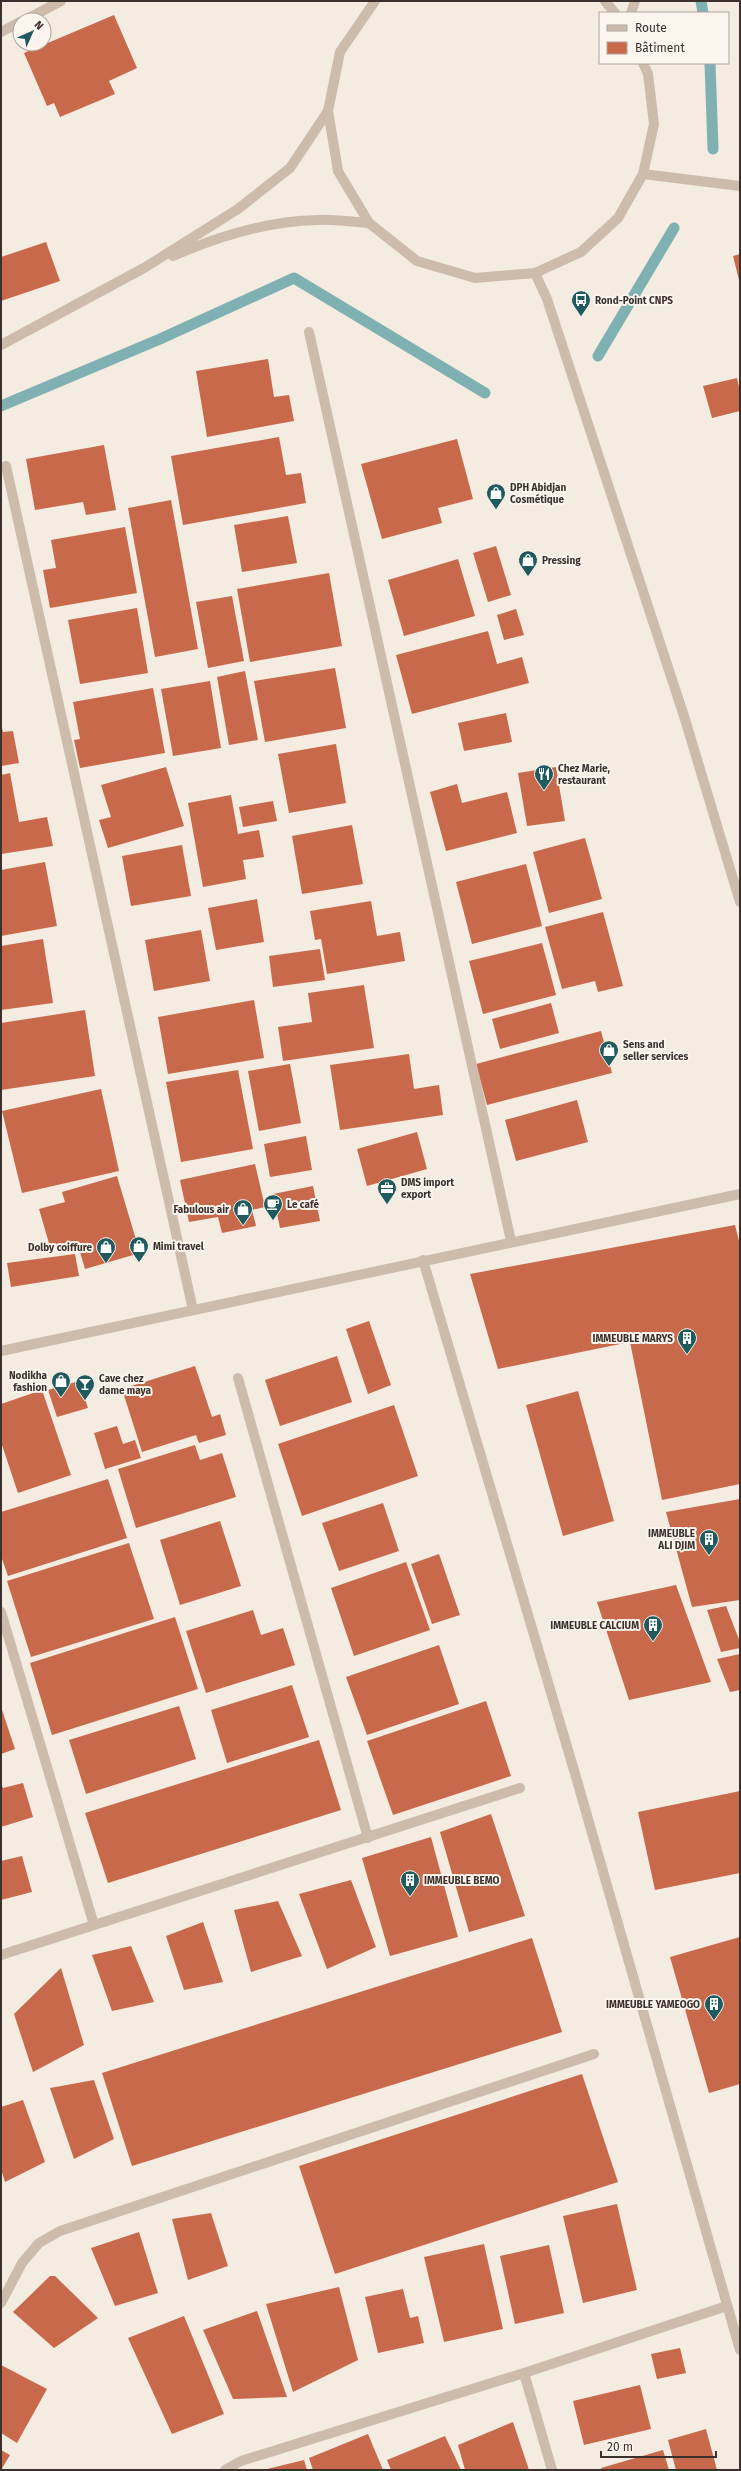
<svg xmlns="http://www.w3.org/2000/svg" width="741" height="2471" viewBox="0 0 741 2471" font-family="'Fira Sans',sans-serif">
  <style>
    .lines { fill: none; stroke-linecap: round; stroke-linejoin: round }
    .stream { stroke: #7fb0b2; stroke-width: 11 }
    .building { fill: #c8694b }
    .minor { stroke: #cdbbac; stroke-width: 10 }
    .labels { text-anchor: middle; stroke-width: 4; stroke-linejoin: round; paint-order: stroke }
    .poi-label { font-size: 10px; font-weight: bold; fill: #3b302b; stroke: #fbf5ee; text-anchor: start }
  </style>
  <rect width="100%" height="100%" fill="#f4ebe1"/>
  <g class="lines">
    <g class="stream">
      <polyline points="701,1 703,13"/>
      <polyline points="710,63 713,149"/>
      <polyline points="598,356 674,228"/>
      <polyline points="1,406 160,339 294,278 485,393"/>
    </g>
  </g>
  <g class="building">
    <polygon points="114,15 137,68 109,81 115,94 60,117 54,103 47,106 24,53"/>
    <polygon points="46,242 60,281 1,301 1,257"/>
    <polygon points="740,254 740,280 739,280 733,256"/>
    <polygon points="268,359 274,397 289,395 294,421 207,437 196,371"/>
    <polygon points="737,378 740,391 740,411 712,418 703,386"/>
    <polygon points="279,437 286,475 301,473 306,503 183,525 171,456"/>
    <polygon points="457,439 473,499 438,508 442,523 382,539 361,464"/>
    <polygon points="104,445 116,510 86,515 83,502 35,510 26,459"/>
    <polygon points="171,500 198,649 155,657 128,508"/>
    <polygon points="288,516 297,563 242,572 234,525"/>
    <polygon points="125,527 137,593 50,608 43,570 56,568 51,540"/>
    <polygon points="496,546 511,595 488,602 473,553"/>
    <polygon points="458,559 475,616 404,636 388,580"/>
    <polygon points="329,573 342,646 250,662 237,589"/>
    <polygon points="232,596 244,661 208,668 196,602"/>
    <polygon points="137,608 148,673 80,684 68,620"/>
    <polygon points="516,609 524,635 504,640 497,615"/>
    <polygon points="488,631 497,664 522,657 529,683 412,714 396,655"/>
    <polygon points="335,668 346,728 265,742 254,681"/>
    <polygon points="245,671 258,740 229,745 217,677"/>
    <polygon points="210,681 221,748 173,756 161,689"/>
    <polygon points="153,688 165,753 80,768 74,740 80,739 73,702"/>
    <polygon points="506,713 512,742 464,751 458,723"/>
    <polygon points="2,728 3,732 13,731 19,763 1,766"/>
    <polygon points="336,744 346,803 289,813 278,754"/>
    <polygon points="166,767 184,826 108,848 99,820 111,817 101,785"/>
    <polygon points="556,767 565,821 527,826 518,773"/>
    <polygon points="10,773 19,822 47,817 53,846 1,854 1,775"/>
    <polygon points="457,784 462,803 507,792 517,833 446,851 430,792"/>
    <polygon points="231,795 238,834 259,830 264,857 243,860 246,879 203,887 188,803"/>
    <polygon points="273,801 277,821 243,827 239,807"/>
    <polygon points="352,825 363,884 302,894 292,836"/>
    <polygon points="585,838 602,899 549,913 533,852"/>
    <polygon points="182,845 191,896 131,906 122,856"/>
    <polygon points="45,862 57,926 1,936 1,870"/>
    <polygon points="526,864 542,926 472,944 456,882"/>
    <polygon points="257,899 264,942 216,950 208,908"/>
    <polygon points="371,901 377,936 400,932 405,961 327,974 321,939 315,940 310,911"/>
    <polygon points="603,912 623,986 598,992 595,981 562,989 545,927"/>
    <polygon points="201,930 210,981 154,991 145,940"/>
    <polygon points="43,939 53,1003 1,1010 1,946"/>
    <polygon points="542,943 556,995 483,1014 469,961"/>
    <polygon points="320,949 325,980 273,987 269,956"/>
    <polygon points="364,985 374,1048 283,1061 278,1027 312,1022 308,993"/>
    <polygon points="254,1000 264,1058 168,1074 158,1017"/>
    <polygon points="551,1003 559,1033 500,1049 492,1019"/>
    <polygon points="85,1010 95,1076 1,1090 1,1023"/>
    <polygon points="601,1031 612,1073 487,1105 476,1064"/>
    <polygon points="409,1054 414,1089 439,1085 443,1115 340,1130 330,1065"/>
    <polygon points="290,1064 301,1123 259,1131 248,1071"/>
    <polygon points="238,1070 253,1149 181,1162 166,1082"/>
    <polygon points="101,1089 119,1171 22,1193 2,1111"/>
    <polygon points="577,1100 588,1142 516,1161 505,1120"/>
    <polygon points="417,1132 427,1169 367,1186 357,1149"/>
    <polygon points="306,1136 312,1170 270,1177 264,1144"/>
    <polygon points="255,1164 265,1207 252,1210 256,1226 222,1233 218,1217 189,1222 180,1180"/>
    <polygon points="117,1176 140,1253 85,1269 77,1242 51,1250 39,1209 65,1202 62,1192"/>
    <polygon points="313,1186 320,1221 280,1228 273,1194"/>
    <polygon points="735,1225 740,1245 740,1484 662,1500 630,1342 498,1369 470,1274"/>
    <polygon points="75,1254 79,1276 11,1287 7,1263"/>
    <polygon points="369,1321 391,1385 368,1394 346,1329"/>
    <polygon points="337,1356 352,1402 280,1426 265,1380"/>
    <polygon points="195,1366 212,1417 220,1414 226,1435 199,1443 196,1435 142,1452 122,1389"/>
    <polygon points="79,1381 88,1408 57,1417 48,1390"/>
    <polygon points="42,1390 71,1475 18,1493 1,1442 1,1404"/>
    <polygon points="578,1391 614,1521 563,1536 526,1405"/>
    <polygon points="394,1405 418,1476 302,1516 278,1444"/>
    <polygon points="117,1426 123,1444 135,1440 141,1458 105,1469 94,1433"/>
    <polygon points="195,1445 200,1460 222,1453 236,1497 136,1528 118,1469"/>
    <polygon points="108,1479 127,1538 8,1576 1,1556 1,1512"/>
    <polygon points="740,1499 740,1600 692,1607 666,1512"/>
    <polygon points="383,1503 399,1551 339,1571 322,1523"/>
    <polygon points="220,1521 241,1586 180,1605 160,1540"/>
    <polygon points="129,1543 154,1619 31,1657 7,1581"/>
    <polygon points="439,1554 460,1615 432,1624 411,1564"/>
    <polygon points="406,1562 430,1630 354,1656 331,1588"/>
    <polygon points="676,1585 711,1682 629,1700 597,1602"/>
    <polygon points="726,1606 740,1642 740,1648 721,1652 707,1610"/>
    <polygon points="253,1610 261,1635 283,1628 295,1665 206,1693 186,1631"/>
    <polygon points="175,1617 198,1689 52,1735 30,1663"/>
    <polygon points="439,1645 459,1704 367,1735 346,1677"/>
    <polygon points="740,1654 740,1690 730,1692 717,1659"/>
    <polygon points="292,1685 309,1737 227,1763 211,1710"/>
    <polygon points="486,1701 511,1776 393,1815 367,1741"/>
    <polygon points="179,1706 196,1759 86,1794 69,1740"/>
    <polygon points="1,1707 15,1749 1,1754"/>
    <polygon points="319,1740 341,1810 108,1883 85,1813"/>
    <polygon points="23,1783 33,1817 1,1827 1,1784 3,1788"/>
    <polygon points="740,1791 740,1873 655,1890 638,1812"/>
    <polygon points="491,1814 525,1916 469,1932 440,1832"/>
    <polygon points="431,1837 458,1937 390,1956 362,1858"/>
    <polygon points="22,1856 32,1892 1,1900 1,1861"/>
    <polygon points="351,1880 376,1947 327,1969 299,1894"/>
    <polygon points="278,1901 302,1956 251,1972 234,1910"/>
    <polygon points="203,1922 223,1982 184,1990 166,1936"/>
    <polygon points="740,1937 740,2084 709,2093 670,1957"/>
    <polygon points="532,1938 562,2032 132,2166 102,2073"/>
    <polygon points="131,1946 154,2002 112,2011 92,1955"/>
    <polygon points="61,1968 84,2045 33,2072 14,2014"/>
    <polygon points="582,2074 618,2182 335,2274 299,2166"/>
    <polygon points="94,2080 114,2139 74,2159 50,2088"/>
    <polygon points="23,2100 45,2162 5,2182 1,2169 1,2107"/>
    <polygon points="617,2204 637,2290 583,2303 563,2216"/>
    <polygon points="211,2213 228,2266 188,2280 172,2219"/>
    <polygon points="139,2232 158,2293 115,2306 91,2248"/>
    <polygon points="484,2244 503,2329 444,2342 424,2257"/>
    <polygon points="549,2245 564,2313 515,2324 500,2256"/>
    <polygon points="50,2276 55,2276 98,2318 54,2348 13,2312"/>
    <polygon points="339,2287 358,2360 293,2392 266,2304"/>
    <polygon points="403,2289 410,2318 418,2316 424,2343 378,2353 365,2297"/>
    <polygon points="257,2311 287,2397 233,2399 203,2330"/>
    <polygon points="184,2316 224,2414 172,2434 128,2338"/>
    <polygon points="680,2348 686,2373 657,2379 651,2354"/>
    <polygon points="1,2365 47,2389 17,2443 1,2433"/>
    <polygon points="640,2385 651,2429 584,2445 573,2401"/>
    <polygon points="513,2422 529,2470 465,2470 458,2445"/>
    <polygon points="706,2429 717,2470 676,2470 668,2440"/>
    <polygon points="368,2434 383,2470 313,2470 309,2458"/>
    <polygon points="445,2436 461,2470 391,2470 387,2460"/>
    <polygon points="1,2450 10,2455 1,2470"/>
    <polygon points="663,2450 669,2470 602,2470 601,2468"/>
    <polygon points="304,2460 307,2470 267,2470 267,2469"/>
  </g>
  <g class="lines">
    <g class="minor">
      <polyline points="375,1 340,52 328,111 338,171 369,223 417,261 475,278 535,273 581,252 618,218 643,174 654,124 648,74 643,63"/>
      <polyline points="605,1 615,13"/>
      <polyline points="631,13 635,1"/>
      <polyline points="25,20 61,1"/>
      <polyline points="1,32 20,22"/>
      <polyline points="643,174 740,186"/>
      <path d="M173,256C219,236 267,221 317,220C334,219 352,222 369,223"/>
      <polyline points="535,273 547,299 684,716 740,902"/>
      <polyline points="309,332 511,1241"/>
      <polyline points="1,345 144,268 238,209 290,168 328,111"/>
      <polyline points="6,466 193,1310"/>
      <polyline points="423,1260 576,1777 740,2350"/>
      <polyline points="1,1351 740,1194"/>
      <polyline points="238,1378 368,1838"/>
      <polyline points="1,1612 94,1925"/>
      <polyline points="1,1955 520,1788"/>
      <polyline points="1,2303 22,2263 39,2243 60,2231 594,2054"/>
      <polyline points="524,2373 552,2470"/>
      <polyline points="225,2470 241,2461 524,2373 727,2306"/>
    </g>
  </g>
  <defs>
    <g id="bus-pin" transform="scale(1)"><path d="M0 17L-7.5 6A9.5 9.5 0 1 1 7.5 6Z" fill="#1f5a5e" stroke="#fbf5ee"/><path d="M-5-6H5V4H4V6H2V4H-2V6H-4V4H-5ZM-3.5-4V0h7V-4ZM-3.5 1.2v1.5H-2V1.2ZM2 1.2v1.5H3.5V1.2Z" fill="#fff"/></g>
    <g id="shop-pin" transform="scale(1)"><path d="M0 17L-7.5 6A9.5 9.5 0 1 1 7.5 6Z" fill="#1f5a5e" stroke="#fbf5ee"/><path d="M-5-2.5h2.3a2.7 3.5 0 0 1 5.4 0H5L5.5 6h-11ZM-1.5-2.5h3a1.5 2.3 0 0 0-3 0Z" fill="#fff"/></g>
    <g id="restaurant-pin" transform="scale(1)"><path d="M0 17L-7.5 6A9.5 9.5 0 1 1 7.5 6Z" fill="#1f5a5e" stroke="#fbf5ee"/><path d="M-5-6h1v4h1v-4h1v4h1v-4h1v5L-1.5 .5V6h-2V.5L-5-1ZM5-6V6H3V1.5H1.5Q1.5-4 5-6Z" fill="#fff"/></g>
    <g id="office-pin" transform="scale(1)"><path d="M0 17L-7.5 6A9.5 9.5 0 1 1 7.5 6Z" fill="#1f5a5e" stroke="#fbf5ee"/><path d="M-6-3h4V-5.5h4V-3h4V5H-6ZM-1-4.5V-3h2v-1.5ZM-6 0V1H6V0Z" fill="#fff"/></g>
    <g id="cafe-pin" transform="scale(1)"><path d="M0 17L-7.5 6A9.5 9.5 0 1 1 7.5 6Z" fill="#1f5a5e" stroke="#fbf5ee"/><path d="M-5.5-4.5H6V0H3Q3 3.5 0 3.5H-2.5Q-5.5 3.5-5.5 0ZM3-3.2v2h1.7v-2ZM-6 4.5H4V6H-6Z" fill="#fff"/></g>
    <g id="building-pin" transform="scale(1)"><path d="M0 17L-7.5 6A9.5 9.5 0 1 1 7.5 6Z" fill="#1f5a5e" stroke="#fbf5ee"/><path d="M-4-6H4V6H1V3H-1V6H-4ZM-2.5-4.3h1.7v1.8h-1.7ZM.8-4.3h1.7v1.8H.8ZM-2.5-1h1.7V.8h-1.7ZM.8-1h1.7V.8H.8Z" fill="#fff"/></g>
    <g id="bar-pin" transform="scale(1)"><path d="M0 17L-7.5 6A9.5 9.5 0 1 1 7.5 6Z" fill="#1f5a5e" stroke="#fbf5ee"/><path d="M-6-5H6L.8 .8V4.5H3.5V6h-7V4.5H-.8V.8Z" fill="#fff"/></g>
  </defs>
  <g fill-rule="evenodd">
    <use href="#bus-pin" x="581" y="300"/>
    <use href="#shop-pin" x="496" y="493"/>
    <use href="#shop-pin" x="528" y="560"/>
    <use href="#restaurant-pin" x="544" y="774"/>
    <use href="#shop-pin" x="609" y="1050"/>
    <use href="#office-pin" x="387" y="1188"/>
    <use href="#cafe-pin" x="273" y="1204"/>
    <use href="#shop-pin" x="243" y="1209"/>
    <use href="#shop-pin" x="139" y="1246"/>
    <use href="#shop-pin" x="106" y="1247"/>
    <use href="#building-pin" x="687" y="1338"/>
    <use href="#shop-pin" x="61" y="1381"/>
    <use href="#bar-pin" x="85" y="1384"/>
    <use href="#building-pin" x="709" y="1539"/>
    <use href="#building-pin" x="653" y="1625"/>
    <use href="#building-pin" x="410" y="1880"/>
    <use href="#building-pin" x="714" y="2004"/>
  </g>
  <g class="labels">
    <g class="poi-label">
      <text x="595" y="304">Rond-Point CNPS</text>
      <text x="510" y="491">DPH Abidjan<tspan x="510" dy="12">Cosmétique</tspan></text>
      <text x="542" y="564">Pressing</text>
      <text x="558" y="772">Chez Marie,<tspan x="558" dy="12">restaurant</tspan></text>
      <text x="623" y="1048">Sens and<tspan x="623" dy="12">seller services</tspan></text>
      <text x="401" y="1186">DMS import<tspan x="401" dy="12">export</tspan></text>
      <text x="287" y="1208">Le café</text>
      <text x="229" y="1213" text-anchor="end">Fabulous air</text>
      <text x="153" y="1250">Mimi travel</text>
      <text x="92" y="1251" text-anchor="end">Dolby coiffure</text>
      <text x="673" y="1342" text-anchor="end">IMMEUBLE MARYS</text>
      <text x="47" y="1379" text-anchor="end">Nodikha<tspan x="47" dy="12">fashion</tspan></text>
      <text x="99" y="1382">Cave chez<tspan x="99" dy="12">dame maya</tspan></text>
      <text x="695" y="1537" text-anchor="end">IMMEUBLE<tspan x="695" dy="12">ALI DJIM</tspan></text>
      <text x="639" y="1629" text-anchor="end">IMMEUBLE CALCIUM</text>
      <text x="424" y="1884">IMMEUBLE BEMO</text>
      <text x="700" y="2008" text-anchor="end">IMMEUBLE YAMEOGO</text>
    </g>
  </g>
  <rect width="741" height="2471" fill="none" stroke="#3b302b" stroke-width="4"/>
  <rect x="599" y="12" width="130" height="52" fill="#fbf5ee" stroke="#aea6a0"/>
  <rect x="607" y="25" width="20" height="6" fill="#cdbbac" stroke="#aea6a0"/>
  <text x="635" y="32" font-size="12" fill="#3b302b">Route</text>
  <rect x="607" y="42" width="20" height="12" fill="#c8694b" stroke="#aea6a0"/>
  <text x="635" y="52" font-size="12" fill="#3b302b">Bâtiment</text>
  <g transform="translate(32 32) rotate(45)"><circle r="19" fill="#fbf5ee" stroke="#aea6a0"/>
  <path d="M0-3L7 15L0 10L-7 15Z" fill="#1f5a5e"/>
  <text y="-6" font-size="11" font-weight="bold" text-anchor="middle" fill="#3b302b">N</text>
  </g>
  <path d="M601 2451v6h115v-6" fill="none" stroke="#3b302b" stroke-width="2"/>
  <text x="607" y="2451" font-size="12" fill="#3b302b" stroke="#fbf5ee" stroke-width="3" paint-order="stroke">20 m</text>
</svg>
